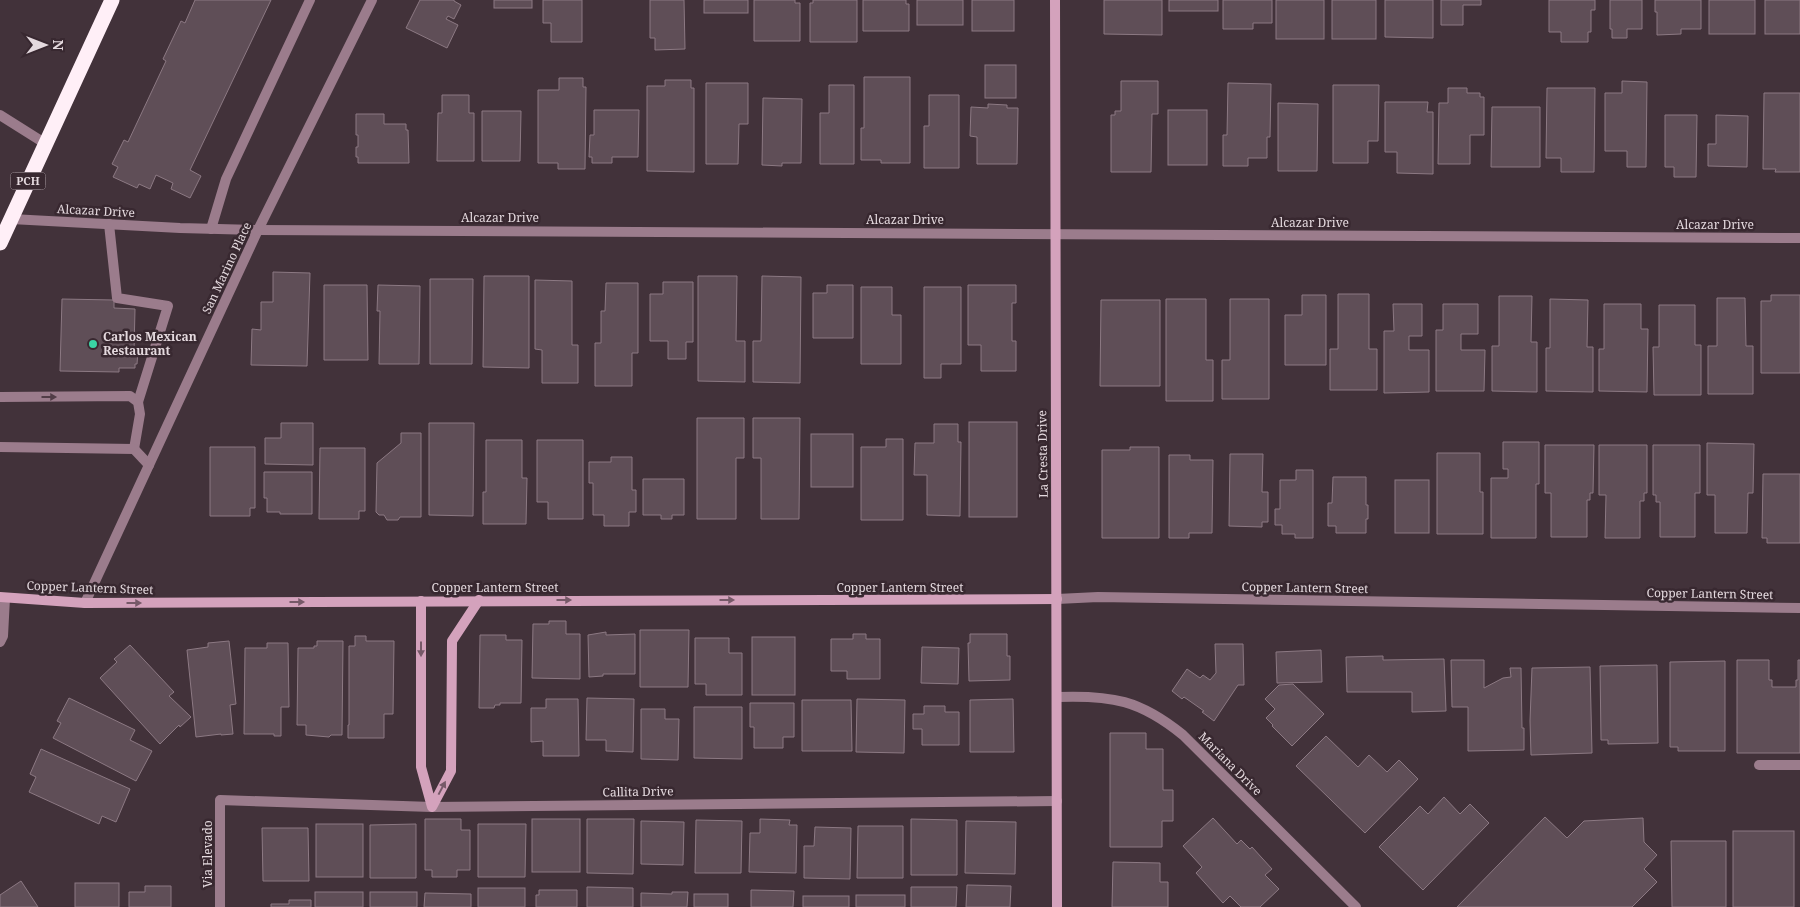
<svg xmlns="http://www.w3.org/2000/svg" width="1800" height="907" viewBox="0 0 1800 907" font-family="'Noto Serif',serif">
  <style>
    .building { fill: #5f4e57; stroke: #8c7983 }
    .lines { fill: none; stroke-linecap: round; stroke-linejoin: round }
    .lane { stroke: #9b7c8c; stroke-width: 10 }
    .street { stroke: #9b7c8c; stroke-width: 10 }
    .secondary { stroke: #d4a2bc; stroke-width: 10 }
    .highway { stroke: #ffeff7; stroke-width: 15 }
    .oneway { fill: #513d47 }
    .oneway2 { fill: #765968 }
    .poi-dot { fill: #3ad4a5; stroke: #382830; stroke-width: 2 }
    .labels { text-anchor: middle; stroke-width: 5; stroke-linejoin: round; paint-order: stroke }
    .shield { fill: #382830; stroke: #b0a4aa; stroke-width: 1 }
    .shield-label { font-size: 11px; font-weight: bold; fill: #e4d9de }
    .street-label { font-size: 12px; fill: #e4d9de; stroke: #382830 }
    .poi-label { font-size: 12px; font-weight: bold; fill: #e4d9de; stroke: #382830; text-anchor: start }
  </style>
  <rect width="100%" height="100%" fill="#42323a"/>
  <g class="building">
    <polygon points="195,0 271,0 190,170 201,176 190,198 171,189 173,183 156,175 150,189 139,184 137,188 113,177 118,167 112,164 124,140 128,142 166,61 163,59 181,21 185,23"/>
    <polygon points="420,0 454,0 454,1 461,5 454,19 448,16 446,19 458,25 447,48 406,28"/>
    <rect x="494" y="0" width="38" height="8"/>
    <polygon points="543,0 582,0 582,42 551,42 551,23 543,23"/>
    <polygon points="650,0 684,0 685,49 655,50 655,38 650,38"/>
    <rect x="704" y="0" width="44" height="13"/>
    <polygon points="754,0 795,0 795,3 800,3 800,41 754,41"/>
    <polygon points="813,0 857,0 857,42 810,42 810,3 813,3"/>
    <polygon points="863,0 906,0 906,4 909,4 909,31 863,31"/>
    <rect x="917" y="0" width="46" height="25"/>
    <rect x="972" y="0" width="42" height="31"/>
    <polygon points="1104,0 1162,0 1162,35 1104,34"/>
    <rect x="1169" y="0" width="49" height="11"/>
    <polygon points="1223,0 1272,0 1272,23 1253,23 1253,29 1223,29"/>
    <rect x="1276" y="0" width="48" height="39"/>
    <rect x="1332" y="0" width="44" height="39"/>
    <polygon points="1385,0 1433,0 1433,38 1385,37"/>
    <polygon points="1441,0 1481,0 1481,5 1463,5 1463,25 1441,25"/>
    <polygon points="1549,0 1595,0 1595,10 1591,10 1591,32 1588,32 1588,42 1561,42 1561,32 1549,32"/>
    <polygon points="1610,0 1642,0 1642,29 1627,29 1627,38 1612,38 1612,29 1610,29"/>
    <polygon points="1655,0 1701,0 1701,29 1681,29 1681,34 1657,35 1657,12 1655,12"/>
    <rect x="1709" y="0" width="46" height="34"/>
    <rect x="1765" y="0" width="35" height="34"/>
    <rect x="985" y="65" width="31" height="33"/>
    <polygon points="864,77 910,77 910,163 881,163 881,160 861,160 861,128 864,128"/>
    <polygon points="559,78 583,78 583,87 586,87 585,169 558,169 558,163 538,163 538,90 559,90"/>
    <polygon points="665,80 691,80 691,88 694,88 694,172 647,171 647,86 665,86"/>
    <polygon points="1121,81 1158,81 1158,114 1152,114 1151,172 1111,172 1111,115 1115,115 1115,111 1121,111"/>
    <polygon points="1622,81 1647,82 1646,167 1627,167 1627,151 1605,151 1605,93 1622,93"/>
    <polygon points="706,83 748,83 748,124 739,124 738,164 706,164"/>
    <polygon points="1228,83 1271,84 1270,137 1267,137 1267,158 1248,158 1248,166 1223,166 1223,135 1227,135"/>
    <polygon points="829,85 854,85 854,164 820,164 820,113 829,113"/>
    <polygon points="1333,85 1379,85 1378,141 1368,141 1368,163 1333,163"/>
    <polygon points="1448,88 1467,88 1467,93 1480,93 1480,97 1484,97 1484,135 1470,135 1470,164 1438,164 1439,103 1448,103"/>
    <polygon points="1547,88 1595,88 1594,172 1561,172 1561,158 1546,158"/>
    <polygon points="1764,93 1800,93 1800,172 1775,172 1776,169 1763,169"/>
    <polygon points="442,95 469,95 469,113 474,113 474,161 437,161 438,113 442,113"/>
    <polygon points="929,95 959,95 959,168 924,168 924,126 929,126"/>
    <polygon points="763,98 802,99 801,163 782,163 782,166 762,165"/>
    <polygon points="1385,102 1428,102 1427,112 1433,112 1433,174 1397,173 1397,152 1385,152"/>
    <polygon points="1278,103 1318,104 1317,171 1278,171"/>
    <polygon points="988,104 1007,105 1007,108 1018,108 1017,164 977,164 977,137 970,136 971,107 988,108"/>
    <polygon points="1492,107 1540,107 1540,167 1491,167"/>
    <polygon points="594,110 639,110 638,157 612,157 612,163 592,163 592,157 589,157 590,135 594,135"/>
    <rect x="1168" y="110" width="39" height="55"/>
    <polygon points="482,111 521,111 520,161 482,161"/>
    <polygon points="356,114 384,114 384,124 406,124 406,130 408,130 409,163 358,163 358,157 356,157 356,147 358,147 358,135 356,135"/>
    <polygon points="1665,115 1697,115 1696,177 1674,177 1674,167 1665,167"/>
    <polygon points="1716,115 1748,116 1747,167 1708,166 1708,144 1716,144"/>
    <polygon points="273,272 310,273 307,366 251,365 252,329 261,330 261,302 273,302"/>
    <polygon points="484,276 529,276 529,368 483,367"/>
    <polygon points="698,276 737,276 736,341 745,341 745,382 698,381"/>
    <polygon points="762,276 801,277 800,383 753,382 753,341 761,341"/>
    <polygon points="430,279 473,279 472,364 430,364"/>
    <polygon points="535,280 572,281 572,345 578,345 578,383 542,383 542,350 535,349"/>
    <polygon points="663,282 693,282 693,342 686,342 686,359 668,359 668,341 650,341 650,294 663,294"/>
    <polygon points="606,283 638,283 638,353 632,353 632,386 595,386 595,343 601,343 601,311 605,311"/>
    <polygon points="324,285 367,285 368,360 324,360"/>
    <polygon points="378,285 420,286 419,364 379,364 380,311 377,311"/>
    <polygon points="827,285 853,285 853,338 813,338 813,293 827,293"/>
    <polygon points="968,285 1016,285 1016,303 1012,303 1012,341 1016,341 1016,371 981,371 981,345 968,345"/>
    <polygon points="861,287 892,287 892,315 901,315 901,364 861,364"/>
    <polygon points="924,287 961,287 961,364 941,364 941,378 924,378"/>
    <polygon points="1338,294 1369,294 1369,349 1377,349 1377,390 1330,390 1330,349 1338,349"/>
    <polygon points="1302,295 1326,295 1326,365 1285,365 1285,315 1302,315"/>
    <polygon points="1771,295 1800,295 1800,373 1761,373 1761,301 1771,301"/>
    <polygon points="1499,296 1532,296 1531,342 1537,342 1537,392 1492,391 1492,346 1499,346"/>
    <polygon points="1717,298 1745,298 1746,346 1753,346 1753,394 1708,394 1708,346 1717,346"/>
    <polygon points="62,299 114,300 114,308 135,309 134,351 138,351 137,364 135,364 135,368 119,368 119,372 60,371"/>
    <polygon points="1166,299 1206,299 1206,360 1213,360 1213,401 1166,401"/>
    <polygon points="1230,299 1269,299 1269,399 1222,399 1222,360 1230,360"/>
    <polygon points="1550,299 1588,300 1587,347 1593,347 1593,392 1546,391 1546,348 1550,348"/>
    <polygon points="1101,300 1160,300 1160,386 1100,386"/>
    <polygon points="1393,304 1422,304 1422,336 1409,336 1409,350 1429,350 1429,392 1384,393 1384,331 1394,331"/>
    <polygon points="1443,304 1478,304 1478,334 1461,334 1461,350 1485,350 1484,391 1436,391 1436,330 1443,330"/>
    <polygon points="1604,304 1641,304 1641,329 1648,329 1647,392 1599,391 1599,349 1604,349"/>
    <polygon points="1659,305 1695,305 1695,345 1701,345 1701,395 1654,395 1653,347 1659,347"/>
    <polygon points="697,418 744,418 744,458 736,458 736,519 697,519"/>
    <polygon points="753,418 800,418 799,519 761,519 761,458 753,458"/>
    <rect x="969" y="422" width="48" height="95"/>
    <polygon points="281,423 313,423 313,465 265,464 265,438 281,438"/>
    <polygon points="429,423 474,423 473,516 429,515"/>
    <polygon points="934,424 958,424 958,442 961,442 960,516 927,515 927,475 914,475 915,443 934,443"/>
    <polygon points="401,433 421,433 421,517 400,517 398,520 387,520 384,515 379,515 376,512 377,463 401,443"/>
    <rect x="811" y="434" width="42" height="53"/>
    <polygon points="886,439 903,439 903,520 861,520 861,447 886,447"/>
    <polygon points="486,440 522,440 522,478 527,478 526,524 483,524 483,492 486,492"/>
    <polygon points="537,440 583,440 583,519 548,519 548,502 537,502"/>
    <polygon points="1503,442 1539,442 1539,484 1536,484 1536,538 1491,538 1491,478 1508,478 1508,469 1503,469"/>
    <polygon points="1707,443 1754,444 1753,493 1748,493 1747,533 1715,533 1715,495 1707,495"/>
    <polygon points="1545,445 1594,445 1593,493 1590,493 1590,500 1587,500 1587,537 1551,537 1551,493 1545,493"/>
    <polygon points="1599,445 1647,445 1647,493 1644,493 1644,501 1640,501 1640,538 1605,538 1606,495 1599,495"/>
    <polygon points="1653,445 1700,445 1700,493 1695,493 1695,537 1660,537 1660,502 1656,502 1656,495 1653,495"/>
    <polygon points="210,447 255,447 255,508 250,508 250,516 210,516"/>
    <polygon points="1130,447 1159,447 1159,538 1102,538 1102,450 1130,450"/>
    <polygon points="320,448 365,448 365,511 359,511 359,519 319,519"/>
    <polygon points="1437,453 1480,453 1480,492 1483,492 1483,534 1437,534"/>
    <polygon points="1230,454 1263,454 1262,492 1268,492 1268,522 1262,522 1262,527 1229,526"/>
    <polygon points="1169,455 1190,455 1190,460 1213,460 1212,533 1189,533 1189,538 1169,538"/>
    <polygon points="611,457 632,457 632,490 636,490 636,512 629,512 629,526 604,526 604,515 593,515 593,483 589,483 589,462 611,462"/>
    <polygon points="1296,470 1313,470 1313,538 1295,538 1295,534 1282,534 1282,525 1275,525 1275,509 1280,509 1280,480 1296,480"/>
    <polygon points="264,472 312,472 312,514 280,514 280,512 267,512 267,498 264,498"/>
    <polygon points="1763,474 1800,474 1800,543 1767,543 1767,538 1762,538"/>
    <polygon points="1333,477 1366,477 1366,505 1368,505 1368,519 1366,519 1366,533 1336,533 1336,526 1328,526 1328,503 1332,503"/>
    <polygon points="643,479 684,479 684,515 672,515 672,519 661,519 661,515 643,515"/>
    <rect x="1395" y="480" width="34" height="53"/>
    <polygon points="549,621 566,621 566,634 580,634 580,679 532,678 533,624 549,624"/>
    <polygon points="640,630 689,630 688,687 640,687"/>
    <polygon points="606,632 606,635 635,634 635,674 603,674 603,676 589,677 588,635"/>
    <polygon points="853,634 866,634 866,639 880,639 880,679 847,679 847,671 831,671 831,639 853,639"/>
    <polygon points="970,634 1007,634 1007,656 1010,656 1010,680 969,681 968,643 970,643"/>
    <polygon points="480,635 506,635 506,640 522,640 521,703 500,703 500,705 495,705 494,708 479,708"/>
    <polygon points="355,636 366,636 366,641 394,641 393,714 384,714 384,738 348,738 348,725 349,725 349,646 355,646"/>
    <rect x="752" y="637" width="43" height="58"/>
    <polygon points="695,638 729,638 729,653 742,653 742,695 706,695 706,684 695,684"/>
    <polygon points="229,641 236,704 230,705 233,734 221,735 221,734 196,737 187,650 208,647 208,643"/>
    <polygon points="317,641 343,641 342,735 331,735 329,737 306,735 306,725 297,725 298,648 314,648 314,646 317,646"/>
    <polygon points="267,643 288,643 289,707 281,707 281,736 274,736 274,734 244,734 245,648 267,648"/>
    <polygon points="1215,644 1243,644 1244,685 1238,685 1214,721 1202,712 1204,711 1184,697 1182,699 1172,691 1187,669 1200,678 1203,675 1210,680 1216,673"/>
    <polygon points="130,645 174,692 169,696 191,717 180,727 179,725 160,744 100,678 117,662 114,659"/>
    <polygon points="922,647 959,648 958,684 921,683"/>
    <polygon points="1321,650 1322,682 1277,683 1276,652"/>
    <polygon points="1383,656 1383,660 1444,659 1446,711 1412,712 1412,692 1347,692 1346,657"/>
    <polygon points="1451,660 1484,660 1484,688 1503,678 1511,677 1510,668 1521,668 1522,728 1524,728 1524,750 1468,751 1468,707 1452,707"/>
    <polygon points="1737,660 1769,660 1769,680 1772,680 1772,687 1796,687 1796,680 1798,680 1798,660 1800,660 1800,753 1737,753"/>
    <polygon points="1725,661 1725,751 1678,751 1678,747 1670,747 1670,662"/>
    <polygon points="1657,665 1658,743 1608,744 1608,740 1601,740 1600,666"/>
    <polygon points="1590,667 1592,753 1531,755 1530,721 1532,668"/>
    <polygon points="1293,684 1324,714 1292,746 1272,726 1273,725 1266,718 1275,709 1265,699 1279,685"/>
    <polygon points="69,698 135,730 130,740 152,751 136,781 53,738 61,723 57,721"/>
    <polygon points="587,698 634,699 633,752 606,751 606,740 586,740"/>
    <polygon points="546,699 578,699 579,756 543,756 543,741 531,742 531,708 546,708"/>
    <polygon points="857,699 905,700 904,753 856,752"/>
    <polygon points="1013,699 1014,752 970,752 970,700"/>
    <polygon points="802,700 851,700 852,751 802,751"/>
    <polygon points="750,703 794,703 794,737 783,737 783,748 754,748 754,727 750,727"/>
    <polygon points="924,706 945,706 945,712 959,712 959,745 922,745 922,729 913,729 913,714 924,714"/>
    <polygon points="694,707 742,707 742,759 694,758"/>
    <polygon points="641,709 665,709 665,719 679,719 678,760 641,759"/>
    <polygon points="1110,733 1146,733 1146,749 1163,749 1163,790 1173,790 1173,821 1162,821 1162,847 1110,847"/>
    <polygon points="1326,736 1358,767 1369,755 1387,772 1399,760 1418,779 1365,833 1296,766"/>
    <polygon points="41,749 130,789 116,822 102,816 99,824 29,792 36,777 30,774"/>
    <polygon points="1444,797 1460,814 1470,804 1489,823 1423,890 1379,847 1420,806 1428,814"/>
    <polygon points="1545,817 1567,838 1584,821 1643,818 1644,842 1657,855 1644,869 1657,882 1632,907 1457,907"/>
    <polygon points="1213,818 1237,844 1241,840 1250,849 1252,847 1272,869 1265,875 1279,889 1260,907 1241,907 1230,896 1223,903 1196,873 1202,867 1183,846"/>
    <polygon points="425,819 461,819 461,830 470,830 470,870 457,870 457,877 432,877 432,870 425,870"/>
    <rect x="532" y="819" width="48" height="53"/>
    <polygon points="587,819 634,819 633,874 587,873"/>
    <polygon points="760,819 790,820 789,825 797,825 796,873 749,872 750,833 760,833"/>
    <polygon points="911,819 957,820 957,875 911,875"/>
    <polygon points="696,820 742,821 741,873 695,873"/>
    <polygon points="641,821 684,822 683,865 641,864"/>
    <polygon points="966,821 1016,822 1015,874 965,873"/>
    <rect x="316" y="824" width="47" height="53"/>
    <polygon points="416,824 416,878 370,878 370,825"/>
    <polygon points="478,824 526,824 525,877 478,877"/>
    <polygon points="858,826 903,826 903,878 857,878"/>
    <polygon points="815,827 851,828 850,879 804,878 804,846 814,846"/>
    <polygon points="262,828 308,828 309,881 263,881"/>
    <rect x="1733" y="831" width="61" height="76"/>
    <polygon points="1671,841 1726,841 1726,907 1672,907"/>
    <polygon points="1113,862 1160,863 1160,882 1168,882 1168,907 1112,907"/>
    <polygon points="21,881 38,907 0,907 0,895"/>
    <rect x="75" y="883" width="44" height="24"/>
    <polygon points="967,885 1011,886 1010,907 966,907"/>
    <polygon points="145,886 171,886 171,907 129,907 129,892 145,892"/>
    <polygon points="587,887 633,888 633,907 587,907"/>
    <polygon points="911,887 957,887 956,907 911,907"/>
    <rect x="478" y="888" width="47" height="19"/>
    <polygon points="539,890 577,890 577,907 536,907 536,895 539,895"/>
    <polygon points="751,890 794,891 793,907 751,907"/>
    <rect x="315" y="892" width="48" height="15"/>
    <rect x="370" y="892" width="47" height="15"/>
    <polygon points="672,892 688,892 687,907 641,907 641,893 672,894"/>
    <polygon points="425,893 471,894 471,907 424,907"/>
    <rect x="694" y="894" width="34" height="13"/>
    <rect x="856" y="895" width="49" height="12"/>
    <rect x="803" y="896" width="46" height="11"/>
    <polygon points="289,900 311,900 311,907 271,907 271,904 289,904"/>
  </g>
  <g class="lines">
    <g class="lane">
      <polyline points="0,115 46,144"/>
      <polyline points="109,224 117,298 168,306 138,402"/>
      <polyline points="211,229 226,179 310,0"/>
      <polyline points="0,397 130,396 138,402 140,414 134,449"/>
      <polyline points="0,447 134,449 149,465"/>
      <polyline points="85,603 258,230 372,0"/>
      <polyline points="0,642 3,636 5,598"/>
      <polyline points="1759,765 1800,765"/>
    </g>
    <g class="street">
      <polyline points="11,219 180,228 258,230 1800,238"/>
      <polyline points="1057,599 1098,597 1800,608"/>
      <path d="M1057,697C1112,695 1140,700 1183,735L1356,907"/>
      <polyline points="220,907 220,800 432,807 1057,801"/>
    </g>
    <g class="secondary">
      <polyline points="1055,0 1057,907"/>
      <polyline points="0,597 85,603 1057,599"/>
      <polyline points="421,601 421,767 432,807 451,771 452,641 479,600"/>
    </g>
    <polyline class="highway" points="0,243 112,0"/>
  </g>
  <defs><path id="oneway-solid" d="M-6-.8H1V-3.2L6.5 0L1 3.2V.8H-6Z" transform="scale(1.25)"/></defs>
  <use class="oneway" href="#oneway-solid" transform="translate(49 397)"/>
  <g class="oneway2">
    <use href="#oneway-solid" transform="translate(564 600)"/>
    <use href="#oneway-solid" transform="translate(727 600)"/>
    <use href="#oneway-solid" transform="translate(297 602)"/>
    <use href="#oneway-solid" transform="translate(134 603)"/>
    <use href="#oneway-solid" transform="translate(421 649) rotate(90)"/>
    <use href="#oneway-solid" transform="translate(442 788) rotate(-62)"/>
  </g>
  <circle class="poi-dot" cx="93" cy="344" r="5"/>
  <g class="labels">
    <rect class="shield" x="10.5" y="172.5" width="35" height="17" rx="4"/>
    <g class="shield-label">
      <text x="28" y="185">PCH</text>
    </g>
    <g class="street-label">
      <text transform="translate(96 211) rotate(3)" y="4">Alcazar Drive</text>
      <text x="500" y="222">Alcazar Drive</text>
      <text x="905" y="224">Alcazar Drive</text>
      <text x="1310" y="227">Alcazar Drive</text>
      <text x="1715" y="229">Alcazar Drive</text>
      <text transform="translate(227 268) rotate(-65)" y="4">San Marino Place</text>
      <text transform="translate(1043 454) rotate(-91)" y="4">La Cresta Drive</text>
      <text transform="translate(90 588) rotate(2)" y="4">Copper Lantern Street</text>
      <text x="495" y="592">Copper Lantern Street</text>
      <text x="900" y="592">Copper Lantern Street</text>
      <text transform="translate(1305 588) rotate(1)" y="4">Copper Lantern Street</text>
      <text transform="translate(1710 594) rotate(1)" y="4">Copper Lantern Street</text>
      <text transform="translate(1230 764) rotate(45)" y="4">Mariana Drive</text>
      <text transform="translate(638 792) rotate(-1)" y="4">Callita Drive</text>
      <text transform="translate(208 854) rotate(-90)" y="4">Via Elevado</text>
    </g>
    <g class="poi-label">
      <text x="103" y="341">Carlos Mexican<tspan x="103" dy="14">Restaurant</tspan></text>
    </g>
  </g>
  <g transform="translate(45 45) rotate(90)" stroke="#382830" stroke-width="4" paint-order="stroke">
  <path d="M0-4L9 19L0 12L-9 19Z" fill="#e4d9de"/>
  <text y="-8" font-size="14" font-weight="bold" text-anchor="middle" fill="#e4d9de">N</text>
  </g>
</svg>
